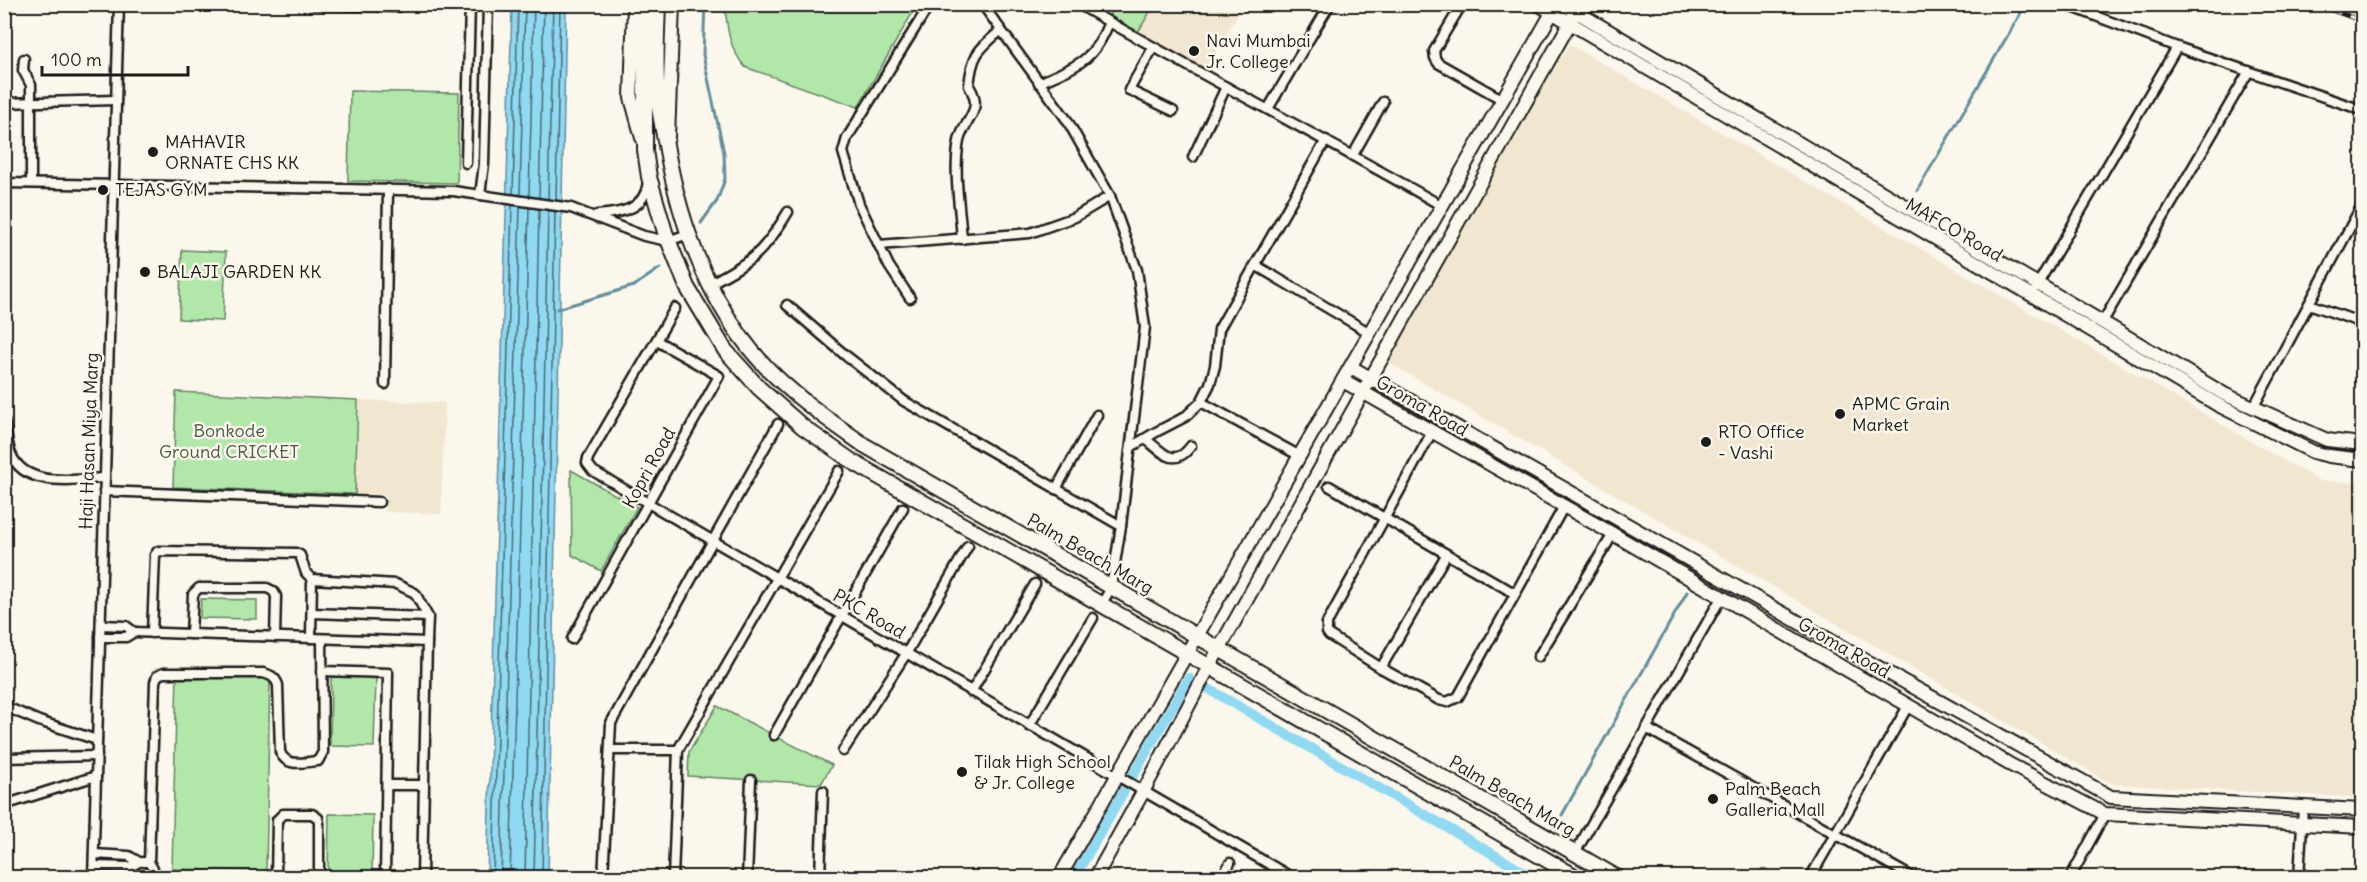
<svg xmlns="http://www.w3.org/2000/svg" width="2367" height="882" viewBox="0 0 2367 882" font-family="Delius,sans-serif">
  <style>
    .built { fill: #f1e6d0 }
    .green { fill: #b1e8aa; stroke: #668263; stroke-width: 1.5 }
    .water { fill: #90d9f2; stroke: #628d9c; stroke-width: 1.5 }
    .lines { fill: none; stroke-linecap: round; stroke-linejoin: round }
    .shore { stroke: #4a6872; stroke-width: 1.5 }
    .stream { stroke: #628d9c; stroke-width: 3 }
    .canal { stroke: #90d9f2; stroke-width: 10 }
    .street-casing { stroke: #1c1c1c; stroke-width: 13 }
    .secondary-casing { stroke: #1c1c1c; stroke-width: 16 }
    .primary-casing { stroke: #1c1c1c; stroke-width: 18 }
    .street { stroke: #fbf7ec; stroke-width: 8 }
    .secondary { stroke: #fbf7ec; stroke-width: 12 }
    .primary { stroke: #fbf7ec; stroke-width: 14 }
    .rail-casing { stroke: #1c1c1c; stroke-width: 5 }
    .rail { stroke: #fbf7ec; stroke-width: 3; stroke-dasharray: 9; stroke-linecap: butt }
    .poi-dot { fill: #1c1c1c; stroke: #fbf7ec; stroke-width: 2 }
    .labels { text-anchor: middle; stroke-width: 5; stroke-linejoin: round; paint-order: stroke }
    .poi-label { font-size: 18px; fill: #1c1c1c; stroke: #fbf7ec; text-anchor: start }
    .street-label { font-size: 18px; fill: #1c1c1c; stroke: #fbf7ec }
    .park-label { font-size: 18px; fill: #495947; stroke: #fbf7ec }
  </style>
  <rect width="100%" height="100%" fill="#fbf7ec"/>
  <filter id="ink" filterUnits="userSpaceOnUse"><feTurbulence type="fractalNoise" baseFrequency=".0167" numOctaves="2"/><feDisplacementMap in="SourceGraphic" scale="12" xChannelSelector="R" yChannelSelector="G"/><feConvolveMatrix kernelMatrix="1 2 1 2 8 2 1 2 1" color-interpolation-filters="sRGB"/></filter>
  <g filter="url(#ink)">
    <g class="built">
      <polygon points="1154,5 1243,5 1206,69 1138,32"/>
      <polygon points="1569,44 2295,467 2320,481 2362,483 2362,798 2112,784 1386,361"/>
      <polygon points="358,400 445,403 441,514 385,512 386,495 355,494"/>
    </g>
    <g class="green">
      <path d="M725,5V4L917,5L858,107L745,67C729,48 727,29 725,5Z"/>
      <polygon points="1115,5 1116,4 1154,5 1138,32 1109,16"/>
      <polygon points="350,91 459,93 457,183 348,181"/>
      <polygon points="182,250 226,252 223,321 179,319"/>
      <polygon points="176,392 358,400 355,494 173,487"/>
      <polygon points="571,470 637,507 601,571 572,555"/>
      <polygon points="201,599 257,600 257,619 200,618"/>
      <polygon points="177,672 270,674 266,871 172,869"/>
      <polygon points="331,677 376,677 374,747 330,746"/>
      <polygon points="717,706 832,765 821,784 688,776 689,752"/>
      <polygon points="329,814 373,815 372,877 328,877"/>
    </g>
    <polygon class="water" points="512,5 566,5 548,877 487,877"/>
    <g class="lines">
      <g class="shore">
        <polyline points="513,194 518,4"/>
        <polyline points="520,195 525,4"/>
        <polyline points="529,196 534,4"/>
        <polyline points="539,198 544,4"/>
        <polyline points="548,199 553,4"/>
        <polyline points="556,200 560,4"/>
        <polyline points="493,878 512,205"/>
        <polyline points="501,878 520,206"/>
        <polyline points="510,878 529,208"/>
        <polyline points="525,878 539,209"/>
        <polyline points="534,878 548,210"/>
        <polyline points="542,878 555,211"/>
      </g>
      <g class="stream">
        <polyline points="1917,191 2026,4"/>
        <polyline points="701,223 717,201 725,179 724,153 703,55 705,4"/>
        <polyline points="557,309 634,286 660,268"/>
        <polyline points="1562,815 1687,592"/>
      </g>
      <g class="canal">
        <polyline points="1207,688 1534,878"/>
        <polyline points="1132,777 1189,678"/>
        <polyline points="1074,878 1124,791"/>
      </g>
      <g class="street-casing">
        <g id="street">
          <polyline points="313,4 398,7 398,4"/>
          <polyline points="982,4 1067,120 1110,196 1137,270 1145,327 1121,526 1111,588 1101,605"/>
          <path d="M1078,4C1198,74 1322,137 1442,206"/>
          <polyline points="1462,4 1434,51 1435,58 1438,63 1503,100"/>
          <polyline points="2064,4 2177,47 2362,110"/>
          <polyline points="1153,48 1129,90 1173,111"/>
          <polyline points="24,59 23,70 31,85 31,183"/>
          <path d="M1039,83C1076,66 1094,62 1109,22"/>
          <polyline points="4,103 116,100"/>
          <polyline points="1268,109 1330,4"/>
          <polyline points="1353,155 1383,102"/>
          <polyline points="1193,157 1226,87"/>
          <polyline points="466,163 470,4"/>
          <polyline points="4,183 453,191 571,208 644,236 663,240 668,241 688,234"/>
          <polyline points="480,195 484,164 488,4"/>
          <path d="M597,215C621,213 645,210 648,182"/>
          <path d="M962,239C960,208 953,172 959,141C964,119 985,111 969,86C972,55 977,51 1000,31"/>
          <polyline points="879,245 1030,233 1075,217 1110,196"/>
          <polyline points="1255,265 1370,333"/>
          <path d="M709,284C751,262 763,254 788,212"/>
          <polyline points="2036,287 2177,47"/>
          <polyline points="910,298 889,266 859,204 843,152 847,138 930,4"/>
          <polyline points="2309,304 2362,323"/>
          <polyline points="787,305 845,355 904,401 1121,526"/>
          <polyline points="675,308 588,458 587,463 593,471 1293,878"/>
          <polyline points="2102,323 2249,71"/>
          <polyline points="385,384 388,189"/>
          <polyline points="1201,402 1300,456"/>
          <polyline points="2253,408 2362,205"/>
          <path d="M4,421C7,432 7,444 11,454C25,489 76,479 105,478"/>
          <polyline points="1432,432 1327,623 1327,632 1329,635 1381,668 1439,700 1447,702 1458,697 1563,508"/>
          <path d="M1146,439C1162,452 1174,469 1191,446"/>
          <polyline points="1131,447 1156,432 1185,417 1201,402 1210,384 1215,366 1219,329 1326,140"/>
          <polyline points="1329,486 1514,593"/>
          <polyline points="1056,489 1097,415"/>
          <polyline points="104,491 379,502"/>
          <polyline points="312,613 428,617"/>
          <polyline points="134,632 427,642 422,878"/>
          <polyline points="152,633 155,555 158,551 296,553 300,555 306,573 312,579 396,584 415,593 428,617 427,642"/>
          <polyline points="191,634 193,594 199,588 267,588 273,591 276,596 275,637"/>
          <polyline points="100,637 126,637 134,632 126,626 101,625"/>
          <polyline points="311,638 312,579"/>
          <polyline points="572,639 719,376 657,341"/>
          <polyline points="1538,657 1613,534"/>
          <polyline points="1381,668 1446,555"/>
          <polyline points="322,671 388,673 385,878"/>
          <polyline points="971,692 1035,584"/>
          <polyline points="4,706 39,721 97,740"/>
          <polyline points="1029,726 1093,618"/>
          <polyline points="1646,728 1914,878"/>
          <polyline points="774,735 903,508"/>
          <polyline points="610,750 678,750"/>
          <polyline points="843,751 906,654 968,546"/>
          <polyline points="4,758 97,756"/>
          <polyline points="387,785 423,785"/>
          <polyline points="4,805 96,776"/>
          <polyline points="1575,853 1721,598"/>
          <polyline points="143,862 149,862 158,878"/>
          <path d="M149,862L155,682L157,676L163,673H263C271,675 275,677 278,685L280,752C287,768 303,762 318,761L323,752L322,639"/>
          <polyline points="94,866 130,867 139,862 129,856 94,854"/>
          <polyline points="82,878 93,874"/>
          <polyline points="93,878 119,4"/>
          <polyline points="276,878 277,820 283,814 312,814 318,818 319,823 319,878"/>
          <polyline points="603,878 611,723 778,424"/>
          <polyline points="673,878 678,750 839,471"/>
          <polyline points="747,878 751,780"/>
          <polyline points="820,878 823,791"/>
          <polyline points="1222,878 1230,863"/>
          <polyline points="1810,878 1908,706"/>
          <polyline points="2070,878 2105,814"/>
          <polyline points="2299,878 2303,807"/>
        </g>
      </g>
      <g class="secondary-casing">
        <g id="secondary">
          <polyline points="634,4 631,98 642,138"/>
          <polyline points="1538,4 2218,405 2313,452 2329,456 2362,460"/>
          <polyline points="1563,4 2224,394 2327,440 2362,444"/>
          <polyline points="668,138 673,4"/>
          <polyline points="1351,367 1856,655 2111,797 2362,810"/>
          <polyline points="1343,381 1613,534 2009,764 2105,814 2362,827"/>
          <polyline points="1059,878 1557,4"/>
          <polyline points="1095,878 1143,792 1209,667 1576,12"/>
        </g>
      </g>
      <g class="primary-casing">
        <g id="primary">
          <polyline points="645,4 645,150 649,177 665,232 687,287 725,350 759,388 803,427 853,462 1578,878"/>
          <path d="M658,4C657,36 655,69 658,100C660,115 663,130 666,145C678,214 700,280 741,337C773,382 820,414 864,445L1618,878"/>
        </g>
      </g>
      <use href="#street" class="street"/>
      <use href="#secondary" class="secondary"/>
      <use href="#primary" class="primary"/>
      <g class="rail-casing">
        <polyline id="rail" points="2315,4 2362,21"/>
      </g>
      <use href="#rail" class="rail"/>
    </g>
  </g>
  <g class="poi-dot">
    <circle cx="1194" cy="51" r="6"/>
    <circle cx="153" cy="152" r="6"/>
    <circle cx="103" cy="190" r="6"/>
    <circle cx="145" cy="272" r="6"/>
    <circle cx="1840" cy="414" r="6"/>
    <circle cx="1706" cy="442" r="6"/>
    <circle cx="962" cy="772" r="6"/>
    <circle cx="1713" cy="799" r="6"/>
  </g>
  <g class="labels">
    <g class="poi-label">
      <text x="1206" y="47">Navi Mumbai<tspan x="1206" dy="21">Jr. College</tspan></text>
      <text x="165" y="148">MAHAVIR<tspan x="165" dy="21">ORNATE CHS KK</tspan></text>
      <text x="115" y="196">TEJAS GYM</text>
      <text x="157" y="278">BALAJI GARDEN KK</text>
      <text x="1852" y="410">APMC Grain<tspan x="1852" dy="21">Market</tspan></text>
      <text x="1718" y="438">RTO Office<tspan x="1718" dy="21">- Vashi</tspan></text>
      <text x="974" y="768">Tilak High School<tspan x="974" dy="21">&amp; Jr. College</tspan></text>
      <text x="1725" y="795">Palm Beach<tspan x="1725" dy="21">Galleria Mall</tspan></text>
    </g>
    <g class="street-label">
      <text transform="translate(1954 230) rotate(30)" y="6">MAFCO Road</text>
      <text transform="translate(1422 406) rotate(30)" y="6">Groma Road</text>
      <text transform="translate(89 441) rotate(-88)" y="6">Haji Hasan Miya Marg</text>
      <text transform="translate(649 468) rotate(-61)" y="6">Kopri Road</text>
      <text transform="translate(1090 554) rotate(30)" y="6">Palm Beach Marg</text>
      <text transform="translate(869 614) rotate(30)" y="6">PKC Road</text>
      <text transform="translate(1844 648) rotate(30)" y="6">Groma Road</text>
      <text transform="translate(1512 796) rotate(30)" y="6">Palm Beach Marg</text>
    </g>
    <g class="park-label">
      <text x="229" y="437">Bonkode<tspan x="229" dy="21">Ground CRICKET</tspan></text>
    </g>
  </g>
  <rect width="2367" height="882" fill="none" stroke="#fbf7ec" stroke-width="24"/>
  <rect x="12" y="12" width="2343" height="858" fill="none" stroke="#1c1c1c" stroke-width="2" filter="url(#ink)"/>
  <path d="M42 66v9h146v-9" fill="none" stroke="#1c1c1c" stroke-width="3"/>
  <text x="51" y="66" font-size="18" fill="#1c1c1c" stroke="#fbf7ec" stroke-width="4.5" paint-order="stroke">100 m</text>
</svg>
